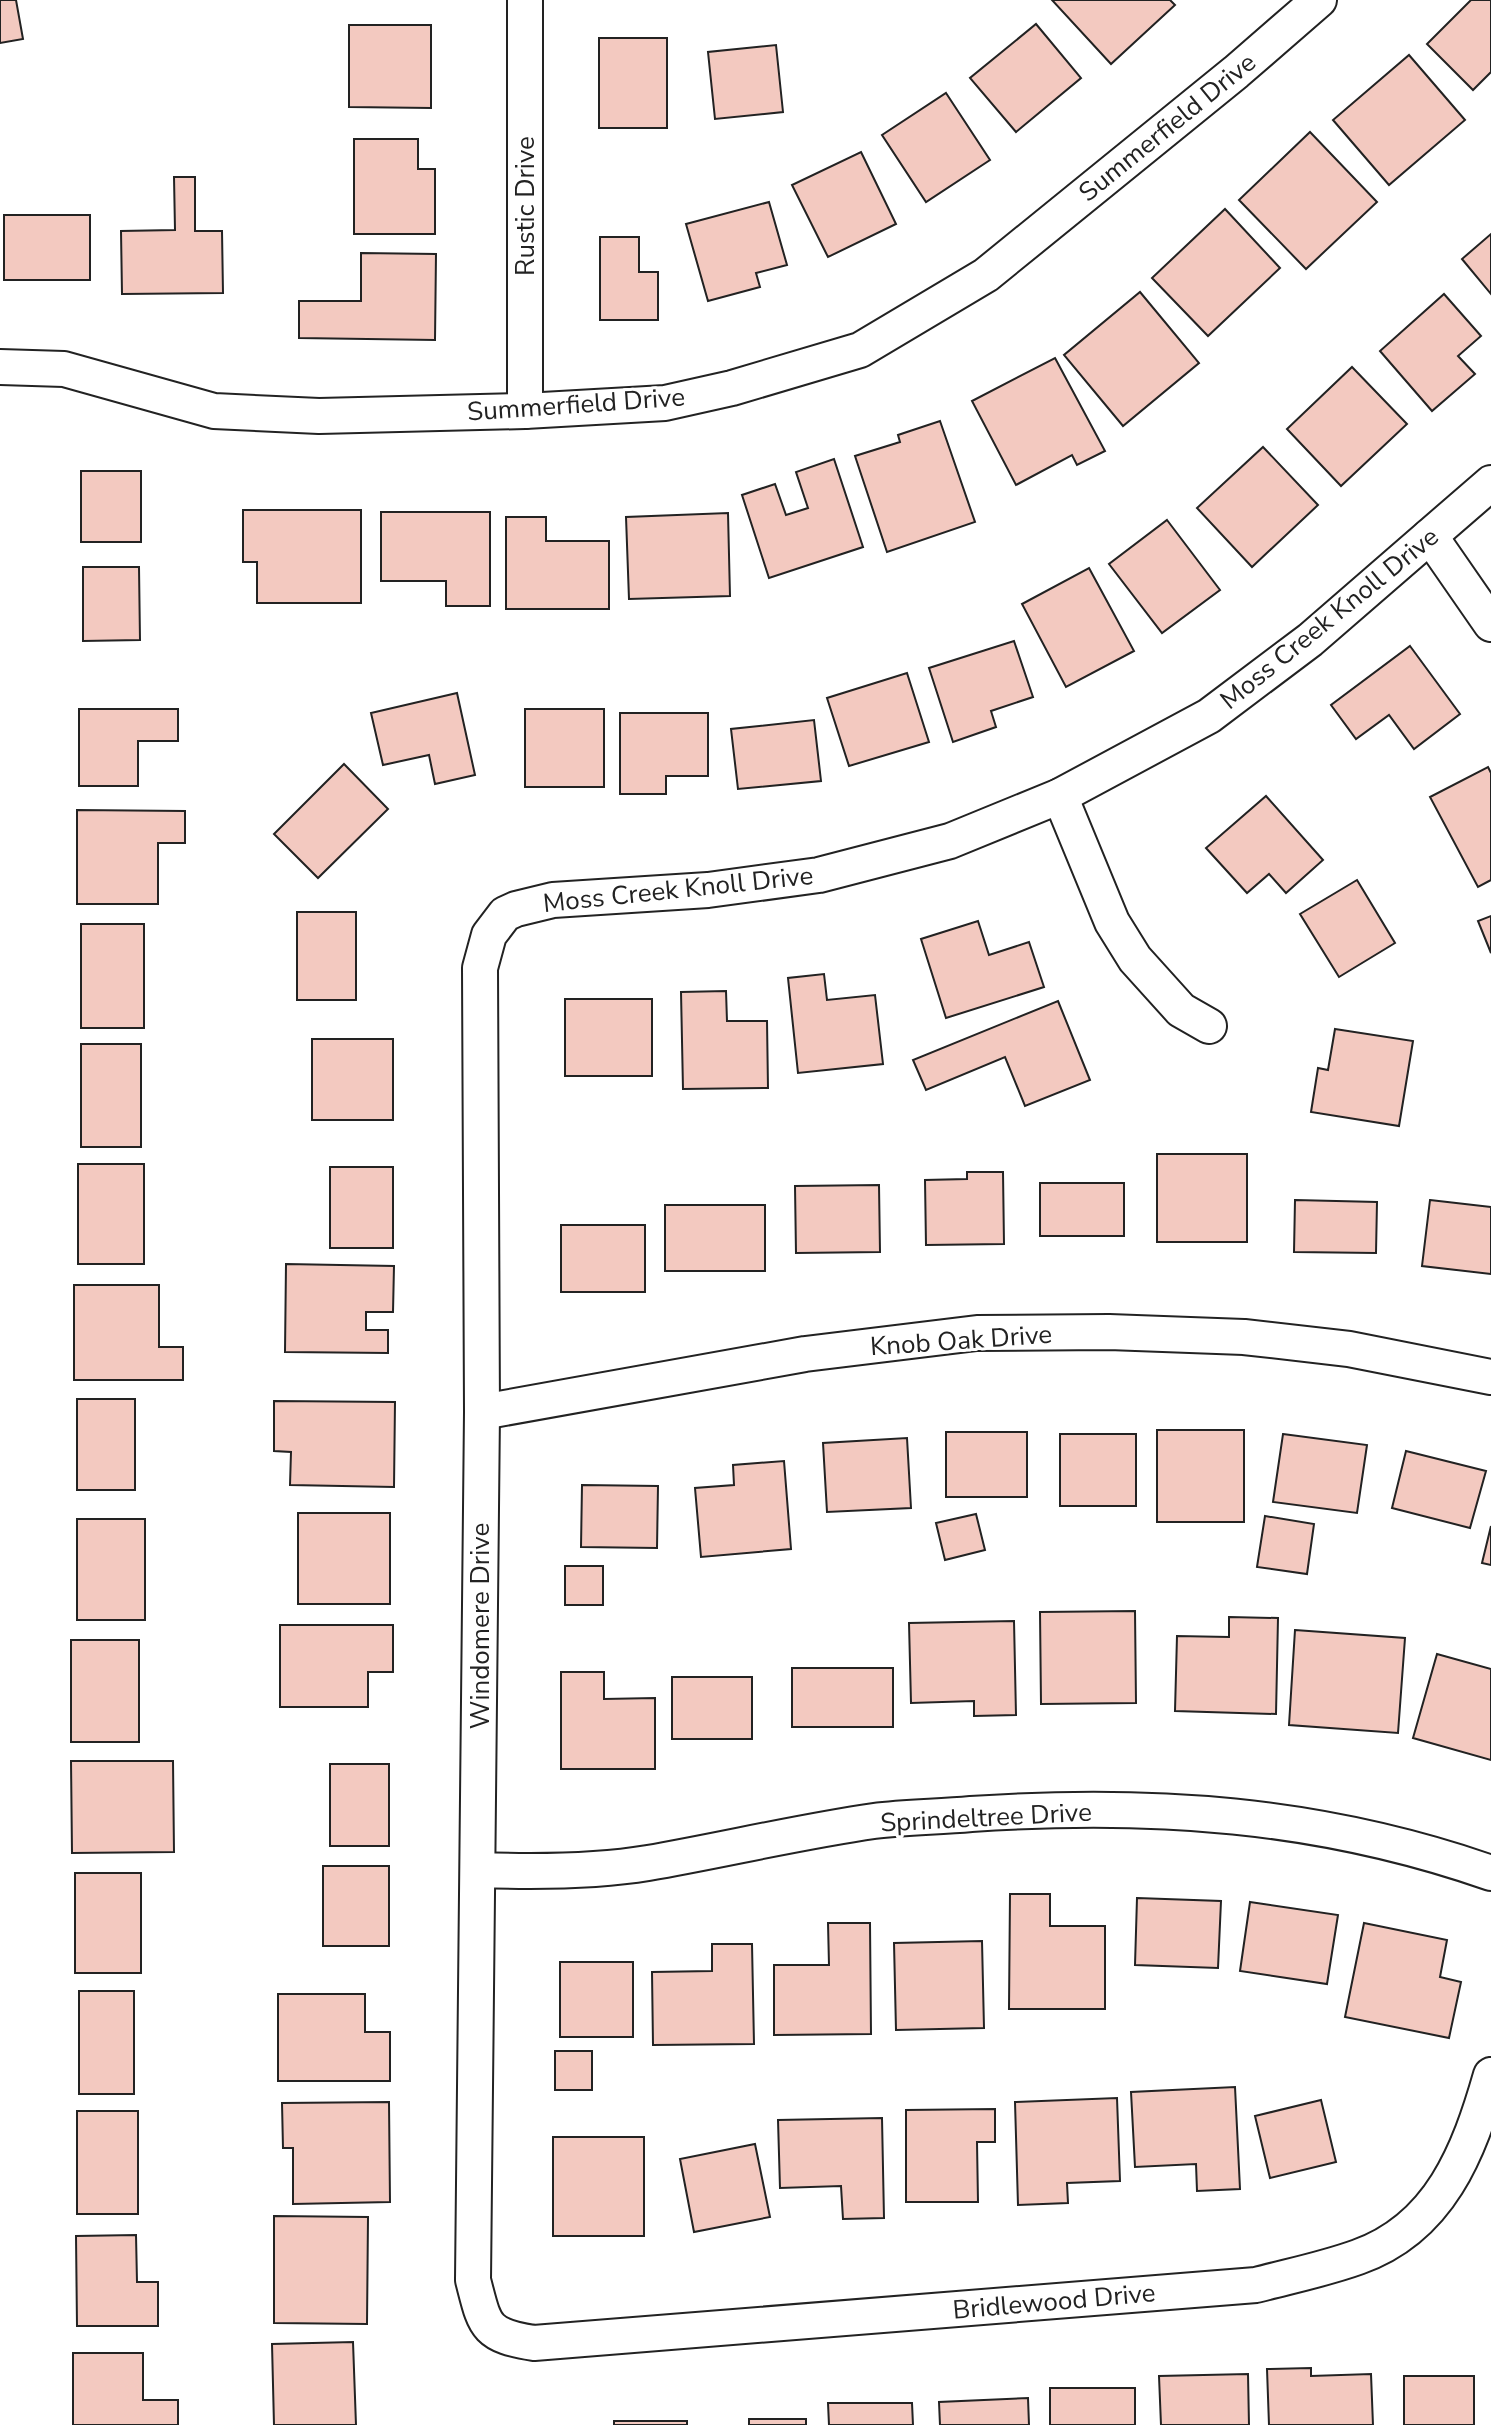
<svg xmlns="http://www.w3.org/2000/svg" width="1491" height="2425" viewBox="0 0 1491 2425" font-family="'Nunito Sans',sans-serif">
  <style>
    .building { fill: #f3c9c0; stroke: #222; stroke-width: 2 }
    .lines { fill: none; stroke-linecap: round; stroke-linejoin: round }
    .minor-casing { stroke: #222; stroke-width: 38 }
    .minor { stroke: #fff; stroke-width: 34 }
    .labels { text-anchor: middle; stroke-width: 6; stroke-linejoin: round; paint-order: stroke }
    .street-label { font-size: 26px; fill: #222; stroke: #fff }
  </style>
  <rect width="100%" height="100%" fill="#fff"/>
  <g class="building">
    <polygon points="0,0 16,0 23,39 0,43"/>
    <polygon points="1052,0 1170,0 1175,5 1111,64"/>
    <polygon points="1471,0 1491,0 1491,72 1473,90 1427,44"/>
    <polygon points="1036,24 1081,78 1016,132 970,78"/>
    <polygon points="349,25 431,25 431,108 349,107"/>
    <rect x="599" y="38" width="68" height="90"/>
    <polygon points="776,45 783,112 715,119 708,52"/>
    <polygon points="1409,55 1465,120 1389,185 1333,120"/>
    <polygon points="946,93 990,160 926,202 882,135"/>
    <polygon points="1310,132 1377,202 1306,269 1239,200"/>
    <polygon points="354,139 418,139 418,169 435,169 435,234 354,234"/>
    <polygon points="861,152 896,224 828,257 792,185"/>
    <polygon points="174,177 195,177 195,231 222,231 223,293 122,294 121,231 175,230"/>
    <polygon points="769,202 787,265 756,273 760,287 708,301 686,224"/>
    <polygon points="1225,209 1280,268 1208,336 1152,278"/>
    <rect x="4" y="215" width="86" height="65"/>
    <polygon points="1491,234 1491,294 1462,259"/>
    <polygon points="600,237 639,237 639,272 658,272 658,320 600,320"/>
    <polygon points="361,253 436,254 435,340 299,338 299,301 361,301"/>
    <polygon points="1140,292 1199,363 1123,426 1064,355"/>
    <polygon points="1444,294 1481,336 1458,356 1475,374 1432,411 1380,351"/>
    <polygon points="1055,358 1105,451 1077,465 1072,455 1016,485 972,401"/>
    <polygon points="1352,367 1407,424 1341,486 1287,429"/>
    <polygon points="940,421 975,522 887,552 855,456 900,442 898,435"/>
    <polygon points="1263,447 1318,505 1252,567 1197,508"/>
    <polygon points="834,459 863,547 769,578 742,495 775,484 786,515 808,508 796,472"/>
    <rect x="81" y="471" width="60" height="71"/>
    <polygon points="243,510 361,510 361,603 257,603 257,562 243,562"/>
    <polygon points="381,512 490,512 490,606 446,606 446,581 381,581"/>
    <polygon points="728,513 730,596 629,599 626,517"/>
    <polygon points="506,517 546,517 546,541 609,541 609,609 506,609"/>
    <polygon points="1167,520 1220,590 1162,633 1109,564"/>
    <polygon points="83,567 139,567 140,640 83,641"/>
    <polygon points="1089,568 1134,651 1066,687 1022,604"/>
    <polygon points="1014,641 1033,697 991,711 996,727 953,742 929,668"/>
    <polygon points="1410,646 1460,714 1414,749 1389,715 1356,739 1331,705"/>
    <polygon points="907,673 929,742 849,766 827,698"/>
    <polygon points="457,693 475,775 435,784 429,755 383,765 371,713"/>
    <polygon points="79,709 178,709 178,741 138,741 138,786 79,786"/>
    <rect x="525" y="709" width="79" height="78"/>
    <polygon points="620,713 708,713 708,776 666,776 666,794 620,794"/>
    <polygon points="814,720 821,781 738,789 731,729"/>
    <polygon points="344,764 388,809 318,878 274,834"/>
    <polygon points="1488,767 1491,773 1491,880 1478,887 1430,797"/>
    <polygon points="1266,796 1323,860 1286,893 1269,874 1247,893 1206,848"/>
    <polygon points="77,810 185,811 185,843 158,843 158,904 77,904"/>
    <polygon points="1357,880 1395,943 1339,977 1300,914"/>
    <rect x="297" y="912" width="59" height="88"/>
    <polygon points="1491,916 1491,953 1478,921"/>
    <polygon points="978,921 989,955 1029,942 1044,987 946,1018 921,939"/>
    <rect x="81" y="924" width="63" height="104"/>
    <polygon points="824,974 827,1000 875,995 883,1064 798,1073 788,978"/>
    <polygon points="726,991 727,1021 767,1021 768,1088 683,1089 681,992"/>
    <rect x="565" y="999" width="87" height="77"/>
    <polygon points="1058,1001 1090,1080 1025,1106 1005,1057 926,1090 913,1060"/>
    <polygon points="1335,1029 1413,1041 1399,1126 1311,1112 1318,1068 1328,1070"/>
    <rect x="312" y="1039" width="81" height="81"/>
    <rect x="81" y="1044" width="60" height="103"/>
    <rect x="1157" y="1154" width="90" height="88"/>
    <rect x="78" y="1164" width="66" height="100"/>
    <rect x="330" y="1167" width="63" height="81"/>
    <polygon points="967,1172 1003,1172 1004,1244 926,1245 925,1180 967,1179"/>
    <rect x="1040" y="1183" width="84" height="53"/>
    <polygon points="879,1185 880,1252 796,1253 795,1186"/>
    <polygon points="1295,1200 1377,1202 1376,1253 1294,1252"/>
    <polygon points="1430,1200 1491,1207 1491,1274 1422,1266"/>
    <rect x="665" y="1205" width="100" height="66"/>
    <rect x="561" y="1225" width="84" height="67"/>
    <polygon points="286,1264 394,1266 393,1312 366,1312 366,1330 388,1330 388,1353 285,1352"/>
    <polygon points="74,1285 159,1285 159,1347 183,1347 183,1380 74,1380"/>
    <rect x="77" y="1399" width="58" height="91"/>
    <polygon points="274,1401 395,1402 394,1487 290,1485 291,1452 274,1451"/>
    <rect x="1157" y="1430" width="87" height="92"/>
    <rect x="946" y="1432" width="81" height="65"/>
    <rect x="1060" y="1434" width="76" height="72"/>
    <polygon points="1283,1434 1367,1445 1357,1513 1273,1502"/>
    <polygon points="907,1438 911,1508 827,1512 823,1443"/>
    <polygon points="1406,1451 1486,1471 1470,1528 1392,1508"/>
    <polygon points="784,1461 791,1549 701,1557 695,1488 734,1485 733,1465"/>
    <polygon points="582,1485 658,1486 657,1548 581,1547"/>
    <rect x="298" y="1513" width="92" height="91"/>
    <polygon points="976,1514 985,1550 945,1560 936,1523"/>
    <polygon points="1265,1516 1314,1524 1307,1574 1257,1567"/>
    <rect x="77" y="1519" width="68" height="101"/>
    <polygon points="1491,1526 1491,1565 1482,1563"/>
    <rect x="565" y="1566" width="38" height="39"/>
    <polygon points="1135,1611 1136,1703 1041,1704 1040,1612"/>
    <polygon points="1229,1617 1278,1618 1276,1714 1175,1711 1177,1636 1229,1637"/>
    <polygon points="1014,1621 1016,1715 974,1716 974,1701 911,1703 909,1623"/>
    <polygon points="280,1625 393,1625 393,1672 368,1672 368,1707 280,1707"/>
    <polygon points="1295,1630 1405,1638 1398,1733 1289,1725"/>
    <rect x="71" y="1640" width="68" height="102"/>
    <polygon points="1437,1654 1491,1669 1491,1760 1413,1738"/>
    <rect x="792" y="1668" width="101" height="59"/>
    <polygon points="561,1672 604,1672 604,1699 655,1698 655,1769 561,1769"/>
    <rect x="672" y="1677" width="80" height="62"/>
    <polygon points="71,1761 173,1761 174,1852 72,1853"/>
    <rect x="330" y="1764" width="59" height="82"/>
    <rect x="323" y="1866" width="66" height="80"/>
    <rect x="75" y="1873" width="66" height="100"/>
    <polygon points="1010,1894 1050,1894 1050,1926 1105,1926 1105,2009 1009,2009"/>
    <polygon points="1137,1898 1221,1901 1218,1968 1135,1965"/>
    <polygon points="1250,1902 1338,1915 1327,1984 1240,1971"/>
    <polygon points="828,1923 870,1923 871,2034 774,2035 774,1965 829,1965"/>
    <polygon points="1364,1923 1447,1940 1440,1977 1461,1982 1449,2038 1345,2017"/>
    <polygon points="982,1941 984,2028 896,2030 894,1943"/>
    <polygon points="712,1944 752,1944 754,2044 653,2045 652,1972 712,1971"/>
    <rect x="560" y="1962" width="73" height="75"/>
    <rect x="79" y="1991" width="55" height="103"/>
    <polygon points="278,1994 365,1994 365,2032 390,2032 390,2081 278,2081"/>
    <rect x="555" y="2051" width="37" height="39"/>
    <polygon points="1235,2087 1240,2189 1197,2191 1196,2164 1135,2167 1131,2092"/>
    <polygon points="1117,2098 1120,2181 1067,2183 1068,2203 1018,2205 1015,2102"/>
    <polygon points="1321,2100 1336,2162 1270,2178 1255,2116"/>
    <polygon points="389,2102 390,2202 293,2204 293,2148 283,2148 282,2103"/>
    <polygon points="995,2109 995,2142 977,2142 978,2202 906,2202 906,2110"/>
    <rect x="77" y="2111" width="61" height="103"/>
    <polygon points="882,2118 884,2218 843,2219 841,2186 780,2188 778,2120"/>
    <rect x="553" y="2137" width="91" height="99"/>
    <polygon points="755,2144 770,2217 694,2232 680,2159"/>
    <polygon points="274,2216 368,2217 367,2324 274,2323"/>
    <polygon points="136,2235 137,2282 158,2282 158,2326 77,2326 76,2236"/>
    <polygon points="353,2342 356,2425 274,2425 272,2344"/>
    <polygon points="73,2353 143,2353 143,2400 178,2400 178,2425 73,2425"/>
    <polygon points="1311,2368 1311,2376 1371,2374 1373,2425 1269,2425 1267,2369"/>
    <polygon points="1248,2374 1249,2425 1161,2425 1159,2376"/>
    <rect x="1404" y="2376" width="70" height="49"/>
    <rect x="1050" y="2388" width="85" height="37"/>
    <polygon points="1028,2398 1029,2425 940,2425 939,2402"/>
    <polygon points="828,2403 912,2403 913,2425 829,2425"/>
    <rect x="749" y="2419" width="57" height="6"/>
    <rect x="614" y="2421" width="73" height="4"/>
  </g>
  <g class="lines">
    <g class="minor-casing">
      <g id="minor">
        <polyline points="525,0 525,411"/>
        <polyline points="0,367 64,369 214,411 319,416 525,411 665,403 732,388 860,350 986,275 1236,72 1319,0"/>
        <path d="M1491,483L1310,640L1209,716L1060,796L950,841L819,875L708,890L553,900L516,909L505,914L489,935L480,968L482,1412L473,2280C485,2326 484,2335 534,2343L1256,2285C1290,2276 1325,2269 1358,2257C1440,2228 1469,2152 1491,2075"/>
        <polyline points="1430,536 1491,624"/>
        <polyline points="1060,796 1112,922 1135,959 1181,1010 1209,1026"/>
        <polyline points="482,1412 805,1354 977,1333 1109,1332 1244,1337 1349,1349 1491,1377"/>
        <path d="M478,1870C533,1872 594,1872 648,1863C723,1850 798,1832 874,1821C906,1817 939,1817 971,1814C1151,1802 1319,1813 1491,1873"/>
      </g>
    </g>
    <use href="#minor" class="minor"/>
  </g>
  <g class="labels">
    <g class="street-label">
      <text transform="translate(1167 127) rotate(-39)" y="9">Summerfield Drive</text>
      <text transform="translate(525 206) rotate(-90)" y="9">Rustic Drive</text>
      <text transform="translate(576 404) rotate(-4)" y="9">Summerfield Drive</text>
      <text transform="translate(1329 618) rotate(-39)" y="9">Moss Creek Knoll Drive</text>
      <text transform="translate(678 889) rotate(-6)" y="9">Moss Creek Knoll Drive</text>
      <text transform="translate(961 1340) rotate(-4)" y="9">Knob Oak Drive</text>
      <text transform="translate(480 1626) rotate(-90)" y="9">Windomere Drive</text>
      <text transform="translate(986 1817) rotate(-3)" y="9">Sprindeltree Drive</text>
      <text transform="translate(1054 2301) rotate(-5)" y="9">Bridlewood Drive</text>
    </g>
  </g>
</svg>
